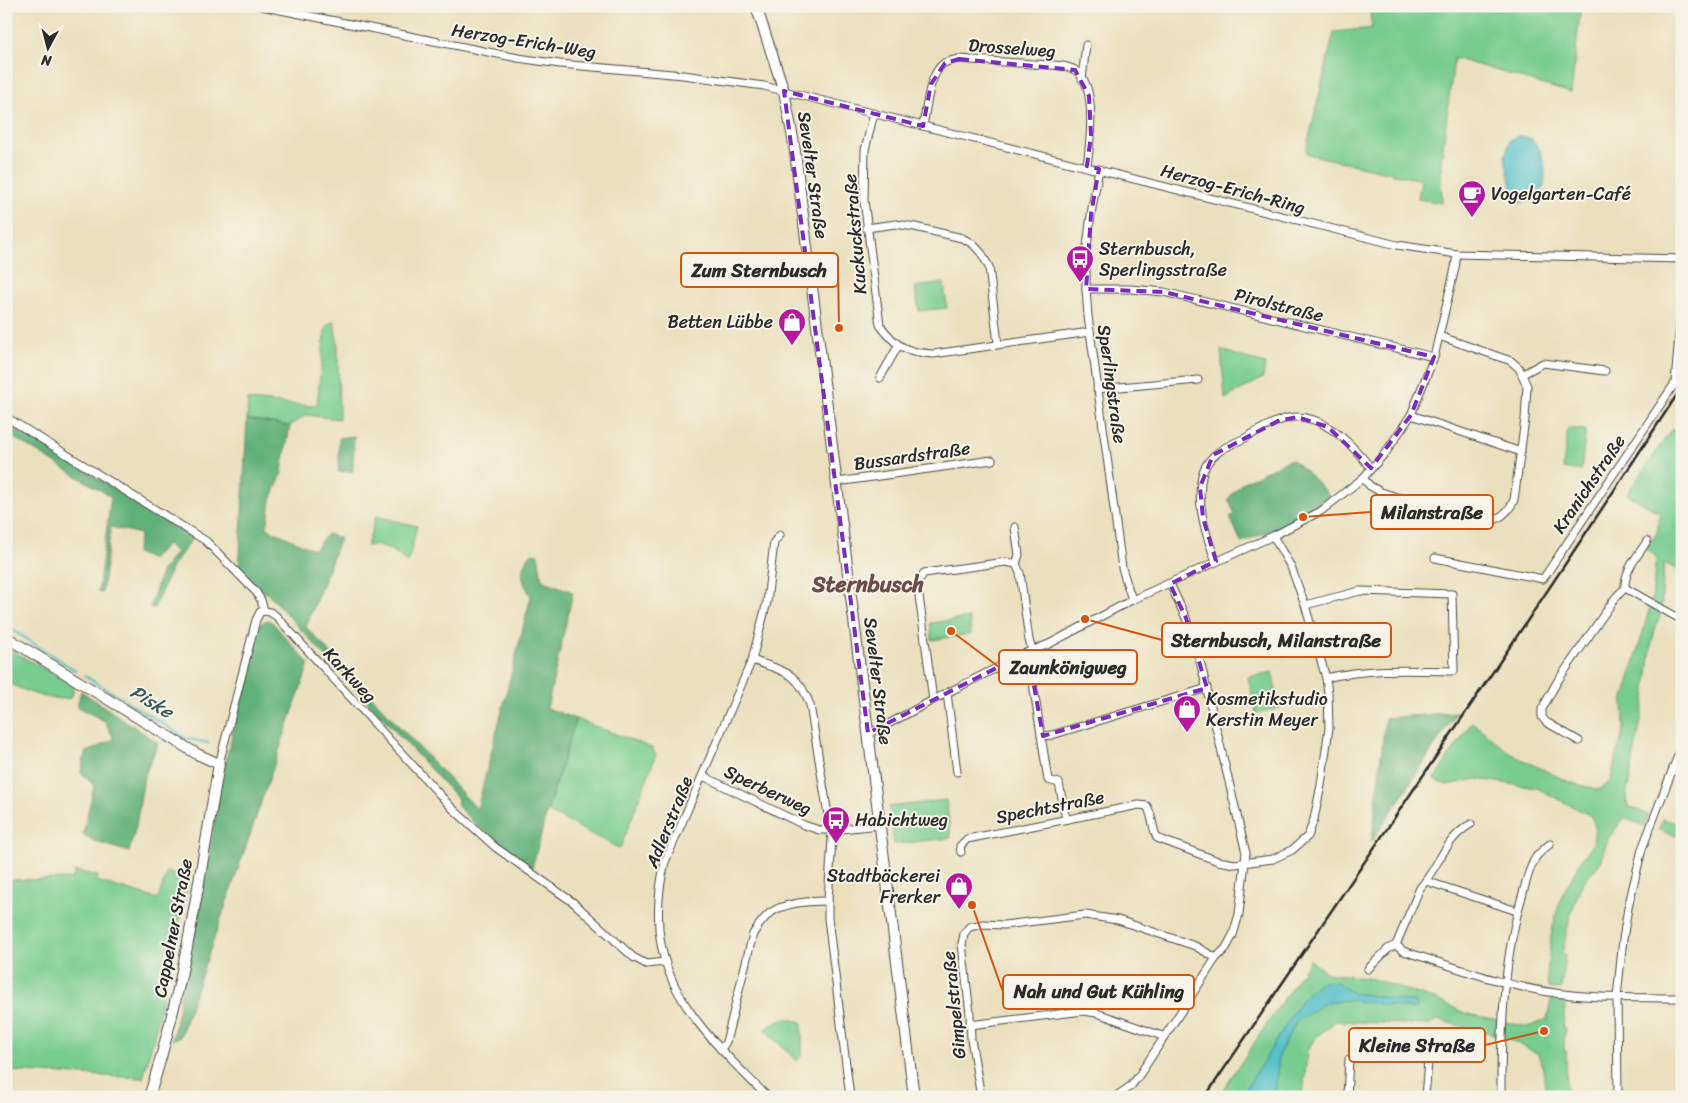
<svg xmlns="http://www.w3.org/2000/svg" width="1688" height="1103" viewBox="0 0 1688 1103" font-family="Sriracha,sans-serif">
  <style>
    .green { fill: #77cc90; stroke: #517c5e }
    .forest { fill: #61b07a; stroke: #466e52 }
    .water { fill: #53c1c8; stroke: #3f767a }
    .lines { fill: none; stroke-linecap: round; stroke-linejoin: round }
    .stream { stroke: #53c1c8; stroke-width: 2.5 }
    .street-casing { stroke: #484641; stroke-width: 9 }
    .secondary-casing { stroke: #484641; stroke-width: 12 }
    .street { stroke: #fff; stroke-width: 7 }
    .secondary { stroke: #fff; stroke-width: 10 }
    .rail { stroke: #2b2b2b; stroke-width: 2.5 }
    .marked { fill: none; stroke: #7b2cbf; stroke-width: 4; stroke-dasharray: 10 6; stroke-linejoin: round }
    .labels { text-anchor: middle; stroke-width: 4; stroke-linejoin: round; paint-order: stroke }
    .street-label { font-size: 18px; fill: #2b2b2b; stroke: #f7f3e8 }
    .poi-label { font-size: 18px; fill: #2b2b2b; stroke: #f7f3e8; text-anchor: start }
    .water-label { font-size: 19px; font-style: italic; fill: #37585a; stroke: #f7f3e8 }
    .district-label { font-size: 22px; font-weight: bold; fill: #6c4d4c; stroke: #f7f3e8 }
    .leader { fill: none; stroke: #d5540f; stroke-width: 2 }
    .callout-dot { fill: #d5540f; stroke: #f7f3e8; stroke-width: 2 }
    .callout { fill: #f7f3e8; stroke: #d5540f; stroke-width: 2 }
    .callout-label { font-size: 19px; text-anchor: middle; font-weight: bold; fill: #2b2b2b }
  </style>
  <rect width="100%" height="100%" fill="#f7f3e8"/>
  <filter id="ink" filterUnits="userSpaceOnUse"><feTurbulence type="fractalNoise" baseFrequency=".02" numOctaves="2"/><feDisplacementMap in="SourceGraphic" scale="10" xChannelSelector="R" yChannelSelector="G"/><feConvolveMatrix kernelMatrix="1 2 1 2 8 2 1 2 1" color-interpolation-filters="sRGB"/></filter>
  <filter id="wash" filterUnits="userSpaceOnUse"><feTurbulence type="fractalNoise" baseFrequency=".0096" numOctaves="4" result="noise"/><feDisplacementMap in="SourceGraphic" scale="20" xChannelSelector="R" yChannelSelector="G"/><feGaussianBlur stdDeviation="1.12" result="paint"/><feColorMatrix in="noise" values="0 0 0 0 0 0 0 0 0 0 0 0 0 0 0 0 0 1.4 0 .05"/><feComposite in="paint" operator="in"/></filter>
  <g filter="url(#wash)">
    <rect width="100%" height="100%" fill="#ebe0be"/>
    <g class="green">
      <polygon points="1369,6 1581,6 1571,93 1454,58 1441,164 1442,203 1418,199 1421,180 1308,154 1306,151 1334,32 1372,28"/>
      <polygon points="944,283 947,308 919,311 915,287"/>
      <polygon points="334,321 338,346 339,419 306,415 290,426 247,419 248,400 310,406 317,404 325,331 327,325"/>
      <polygon points="1221,350 1265,364 1263,378 1225,399"/>
      <polygon points="1682,426 1682,572 1664,563 1661,613 1655,629 1651,647 1645,699 1626,798 1628,806 1649,815 1645,826 1624,818 1608,839 1599,865 1588,876 1580,888 1570,917 1562,954 1565,955 1561,989 1548,988 1547,975 1551,935 1561,897 1582,859 1593,844 1595,826 1591,816 1537,788 1477,779 1447,785 1434,779 1472,722 1510,753 1519,758 1569,782 1599,790 1610,781 1624,728 1623,702 1652,600 1656,556 1646,549 1657,533 1660,513 1627,494 1672,429 1680,428"/>
      <polygon points="1568,428 1586,430 1581,471 1563,468"/>
      <path d="M376,516L417,526L408,563C395,553 385,542 367,546Z"/>
      <polygon points="969,618 971,634 932,640 930,623"/>
      <path d="M6,647L73,686V693L71,698C49,702 25,691 6,682Z"/>
      <polygon points="1272,672 1280,708 1256,713 1248,677"/>
      <polygon points="576,719 652,748 656,755 620,849 547,811"/>
      <polygon points="946,800 951,838 894,844 889,807"/>
      <polygon points="1663,819 1682,825 1682,838 1658,830"/>
      <polygon points="75,871 98,876 97,881 158,899 167,872 189,879 156,1029 143,1078 6,1071 6,880 72,879"/>
      <polygon points="1310,960 1327,973 1373,979 1434,999 1465,1013 1528,1027 1547,1019 1552,995 1561,996 1565,1007 1563,1028 1565,1028 1564,1051 1566,1051 1567,1097 1546,1097 1543,1069 1538,1054 1505,1037 1437,1020 1427,1025 1336,1021 1316,1037 1307,1051 1303,1097 1218,1097"/>
      <polygon points="785,1018 802,1022 802,1054 797,1061 765,1030 766,1028"/>
    </g>
    <g class="forest">
      <path d="M247,419L290,426L281,476L271,500L267,528L314,550L327,534L340,538L306,627L477,809L531,596C520,578 519,570 532,553L538,554L542,580L573,592L547,708L576,719L547,811L532,868C505,849 480,830 457,806L458,799L266,592L258,589L239,570Z"/>
      <polygon points="6,421 193,538 173,565 154,608 150,607 162,570 176,552 167,544 152,560 136,553 140,534 111,527 102,593 98,592 111,497 6,433"/>
      <polygon points="354,436 353,471 339,472 339,438"/>
      <path d="M1291,459L1306,471L1331,497C1304,518 1273,531 1241,542L1230,517L1235,514L1228,499L1242,483Z"/>
      <polygon points="267,620 272,622 309,664 180,1037 172,1040 204,881 226,759 260,624"/>
      <polygon points="81,691 158,743 144,777 136,826 129,852 93,841 83,834 94,786 81,773 85,753 114,739 105,721 77,707"/>
      <polygon points="1457,712 1372,841 1385,718"/>
    </g>
    <g class="water">
      <path d="M1518,136C1524,136 1531,137 1535,143C1545,155 1550,183 1538,195C1532,201 1523,202 1516,204C1514,200 1505,160 1505,156C1506,151 1509,145 1510,140Z"/>
      <polygon points="1320,982 1337,982 1351,992 1416,1003 1417,1007 1415,1009 1351,1000 1326,1002 1297,1021 1279,1054 1275,1097 1241,1097 1302,999"/>
    </g>
    <g class="lines">
      <g class="stream">
        <polyline points="6,626 75,670"/>
        <polyline points="85,676 186,738 208,743"/>
      </g>
    </g>
  </g>
  <g filter="url(#ink)">
    <g class="lines">
      <g class="street-casing">
        <g id="street">
          <polyline points="261,6 518,58 560,64 683,75 764,86 1397,245 1457,254 1682,259"/>
          <polyline points="1082,79 1086,45"/>
          <path d="M874,113L865,150L864,200L880,325C896,347 906,352 933,354L1090,332"/>
          <path d="M923,126C927,108 928,75 944,63C948,61 954,60 959,59C984,61 1008,62 1033,64C1044,65 1065,64 1075,70C1098,84 1090,144 1087,166"/>
          <polyline points="1099,169 1091,214 1086,255 1086,289 1088,316 1122,568 1132,600"/>
          <polyline points="866,228 896,224 915,227 962,238 973,244 982,254 989,267 998,344"/>
          <polyline points="1086,289 1131,289 1164,292 1434,357"/>
          <polyline points="1523,374 1543,363 1605,371"/>
          <polyline points="880,378 898,346"/>
          <polyline points="1097,389 1198,380"/>
          <polyline points="1411,415 1521,452"/>
          <polyline points="6,417 206,541 256,592 261,600 264,611"/>
          <path d="M1363,478L1370,486L1381,492L1476,522C1494,523 1507,516 1514,500L1525,419L1527,386L1519,368L1511,361L1439,336"/>
          <polyline points="837,482 992,460"/>
          <polyline points="1015,527 1019,555 1016,564"/>
          <polyline points="1435,558 1543,579 1675,383 1682,300"/>
          <path d="M1216,561C1205,534 1195,501 1203,472C1209,454 1227,446 1243,439C1256,432 1270,423 1284,419C1319,408 1352,444 1371,468"/>
          <polyline points="1625,588 1682,620"/>
          <path d="M1625,588C1624,570 1638,556 1647,541"/>
          <path d="M1305,605L1360,591L1452,594L1454,671C1410,670 1368,668 1326,678"/>
          <polyline points="264,611 270,612 276,616 452,808 495,847 574,903 633,957 646,964 665,962"/>
          <polyline points="1026,653 1030,664 1048,780 1059,783 1066,819"/>
          <path d="M752,660C783,671 798,671 810,705L832,839L828,901V918L850,1097"/>
          <polyline points="947,693 957,772"/>
          <polyline points="933,700 918,588 919,580 924,573 1006,562 1016,564 1020,573 1029,640 1032,650"/>
          <polyline points="868,733 877,730 933,700 1026,653 1049,644 1132,600 1273,536 1321,511 1363,478 1386,452 1411,415 1434,357 1455,268 1457,254"/>
          <polyline points="1043,736 1052,735 1207,688"/>
          <polyline points="1579,741 1546,722 1542,717 1542,709 1557,682 1616,597 1625,588"/>
          <polyline points="219,764 256,620 260,612 264,611"/>
          <polyline points="703,776 804,825 819,830 831,830 880,825"/>
          <path d="M1471,824C1445,838 1438,868 1420,888L1396,945L1403,951C1453,966 1503,986 1555,993C1597,999 1640,997 1682,998"/>
          <path d="M961,852L960,846L967,839L1139,805L1147,806C1153,816 1152,828 1157,838L1218,861L1235,864L1273,859L1292,850L1308,836L1314,819L1321,785L1329,728L1328,693L1326,678L1305,605L1291,567L1273,536"/>
          <polyline points="1426,881 1517,911"/>
          <polyline points="1368,969 1388,949 1396,945"/>
          <polyline points="970,1025 1083,1011 1097,1013 1165,1037"/>
          <path d="M721,1049L726,1042L753,934C758,926 763,919 770,913C785,902 811,901 828,901"/>
          <path d="M768,1097C756,1086 744,1073 733,1062C673,1001 644,949 665,862L752,660L767,602L774,542L780,535"/>
          <polyline points="981,1097 971,1039 970,1014 962,944 964,934 969,927 983,924 1004,925 1085,915 1118,920 1133,925 1195,946 1216,958"/>
          <polyline points="1115,1097 1131,1086 1140,1074 1216,958 1226,948 1233,935 1239,914 1246,853 1201,665 1186,618 1170,584"/>
          <polyline points="1347,1097 1349,1059"/>
          <polyline points="1425,1097 1428,1062"/>
          <path d="M1501,1097C1501,1029 1503,959 1523,893C1526,881 1529,868 1536,857C1539,853 1545,848 1550,844"/>
          <polyline points="1618,1097 1617,997 1623,939 1628,908 1642,849 1682,745"/>
        </g>
      </g>
      <g class="secondary-casing">
        <g id="secondary">
          <polyline points="756,6 784,91 794,144 914,1097"/>
          <path d="M6,637L197,754L219,764C200,875 184,989 149,1097"/>
        </g>
      </g>
      <use href="#street" class="street"/>
      <use href="#secondary" class="secondary"/>
      <path class="rail" d="M1205,1097C1365,861 1526,626 1682,387"/>
    </g>
  </g>
  <path class="marked" d="M959,59L1075,70L1089,96L1091,135L1087,166L1099,169L1091,214L1086,289L1164,292L1434,357L1411,415L1371,468L1328,427L1297,417L1278,421L1213,455L1200,487L1203,518L1216,561L1170,584L1186,618L1207,688L1043,736L1028,652L868,733L784,91L923,126L931,84L945,63Z"/>
  <defs>
    <g id="cafe-pin" transform="scale(1.4375)"><path d="M0 17L-7.5 6A9.5 9.5 0 1 1 7.5 6Z" fill="#b5179e" stroke="#f7f3e8"/><path d="M-5.5-4.5H6V0H3Q3 3.5 0 3.5H-2.5Q-5.5 3.5-5.5 0ZM3-3.2v2h1.7v-2ZM-6 4.5H4V6H-6Z" fill="#fff"/></g>
    <g id="bus-pin" transform="scale(1.4375)"><path d="M0 17L-7.5 6A9.5 9.5 0 1 1 7.5 6Z" fill="#b5179e" stroke="#f7f3e8"/><path d="M-5-6H5V4H4V6H2V4H-2V6H-4V4H-5ZM-3.5-4V0h7V-4ZM-3.5 1.2v1.5H-2V1.2ZM2 1.2v1.5H3.5V1.2Z" fill="#fff"/></g>
    <g id="shop-pin" transform="scale(1.4375)"><path d="M0 17L-7.5 6A9.5 9.5 0 1 1 7.5 6Z" fill="#b5179e" stroke="#f7f3e8"/><path d="M-5-2.5h2.3a2.7 3.5 0 0 1 5.4 0H5L5.5 6h-11ZM-1.5-2.5h3a1.5 2.3 0 0 0-3 0Z" fill="#fff"/></g>
  </defs>
  <g fill-rule="evenodd">
    <use href="#cafe-pin" x="1472" y="194"/>
    <use href="#bus-pin" x="1080" y="259"/>
    <use href="#shop-pin" x="792" y="322"/>
    <use href="#shop-pin" x="1187" y="709"/>
    <use href="#bus-pin" x="836" y="820"/>
    <use href="#shop-pin" x="959" y="886"/>
  </g>
  <g class="labels">
    <g class="street-label">
      <text transform="translate(524 41) rotate(9)" y="6">Herzog-Erich-Weg</text>
      <text transform="translate(1012 48) rotate(4)" y="6">Drosselweg</text>
      <text transform="translate(813 175) rotate(82)" y="6">Sevelter Straße</text>
      <text transform="translate(1233 189) rotate(15)" y="6">Herzog-Erich-Ring</text>
      <text transform="translate(855 234) rotate(-95)" y="6">Kuckuckstraße</text>
      <text transform="translate(1279 305) rotate(14)" y="6">Pirolstraße</text>
      <text transform="translate(1112 384) rotate(82)" y="6">Sperlingstraße</text>
      <text transform="translate(912 456) rotate(-8)" y="6">Bussardstraße</text>
      <text transform="translate(1589 484) rotate(-56)" y="6">Kranichstraße</text>
      <text transform="translate(350 675) rotate(47)" y="6">Karkweg</text>
      <text transform="translate(878 681) rotate(83)" y="6">Sevelter Straße</text>
      <text transform="translate(768 790) rotate(25)" y="6">Sperberweg</text>
      <text transform="translate(1050 807) rotate(-11)" y="6">Spechtstraße</text>
      <text transform="translate(669 822) rotate(-68)" y="6">Adlerstraße</text>
      <text transform="translate(173 928) rotate(-79)" y="6">Cappelner Straße</text>
      <text transform="translate(954 1005) rotate(-96)" y="6">Gimpelstraße</text>
    </g>
    <g class="poi-label">
      <text x="1491" y="200">Vogelgarten-Café</text>
      <text x="1099" y="255">Sternbusch,<tspan x="1099" dy="21">Sperlingsstraße</tspan></text>
      <text x="773" y="328" text-anchor="end">Betten Lübbe</text>
      <text x="1206" y="705">Kosmetikstudio<tspan x="1206" dy="21">Kerstin Meyer</tspan></text>
      <text x="855" y="826">Habichtweg</text>
      <text x="940" y="882" text-anchor="end">Stadtbäckerei<tspan x="940" dy="21">Frerker</tspan></text>
    </g>
    <g class="water-label">
      <text transform="translate(152 701) rotate(31)" y="7">Piske</text>
    </g>
    <g class="district-label">
      <text x="868" y="592">Sternbusch</text>
    </g>
  </g>
  <path class="leader" d="M839 328L838 270M1303 517L1371 512M1085 619L1162 640M951 631L999 667M972 905L1003 992M1544 1031L1485 1045"/>
  <g class="callout-dot">
    <circle cx="839" cy="328" r="5"/>
    <circle cx="1303" cy="517" r="5"/>
    <circle cx="1085" cy="619" r="5"/>
    <circle cx="951" cy="631" r="5"/>
    <circle cx="972" cy="905" r="5"/>
    <circle cx="1544" cy="1031" r="5"/>
  </g>
  <g class="callout">
    <rect x="681" y="253" width="157" height="34" rx="5"/>
    <rect x="1371" y="495" width="122" height="34" rx="5"/>
    <rect x="1162" y="623" width="229" height="34" rx="5"/>
    <rect x="999" y="650" width="138" height="34" rx="5"/>
    <rect x="1003" y="975" width="191" height="34" rx="5"/>
    <rect x="1349" y="1028" width="136" height="34" rx="5"/>
  </g>
  <g class="callout-label">
    <text x="759" y="277">Zum Sternbusch</text>
    <text x="1432" y="519">Milanstraße</text>
    <text x="1276" y="647">Sternbusch, Milanstraße</text>
    <text x="1068" y="674">Zaunkönigweg</text>
    <text x="1099" y="998">Nah und Gut Kühling</text>
    <text x="1417" y="1052">Kleine Straße</text>
  </g>
  <rect width="1688" height="1103" fill="none" stroke="#f7f3e8" stroke-width="25"/>
  <g transform="translate(48 48) rotate(187)" stroke="#f7f3e8" stroke-width="4" paint-order="stroke">
  <path d="M0-4L9 19L0 12L-9 19Z" fill="#2b2b2b"/>
  <text y="-8" font-size="14" font-weight="bold" text-anchor="middle" fill="#2b2b2b">N</text>
  </g>
</svg>
